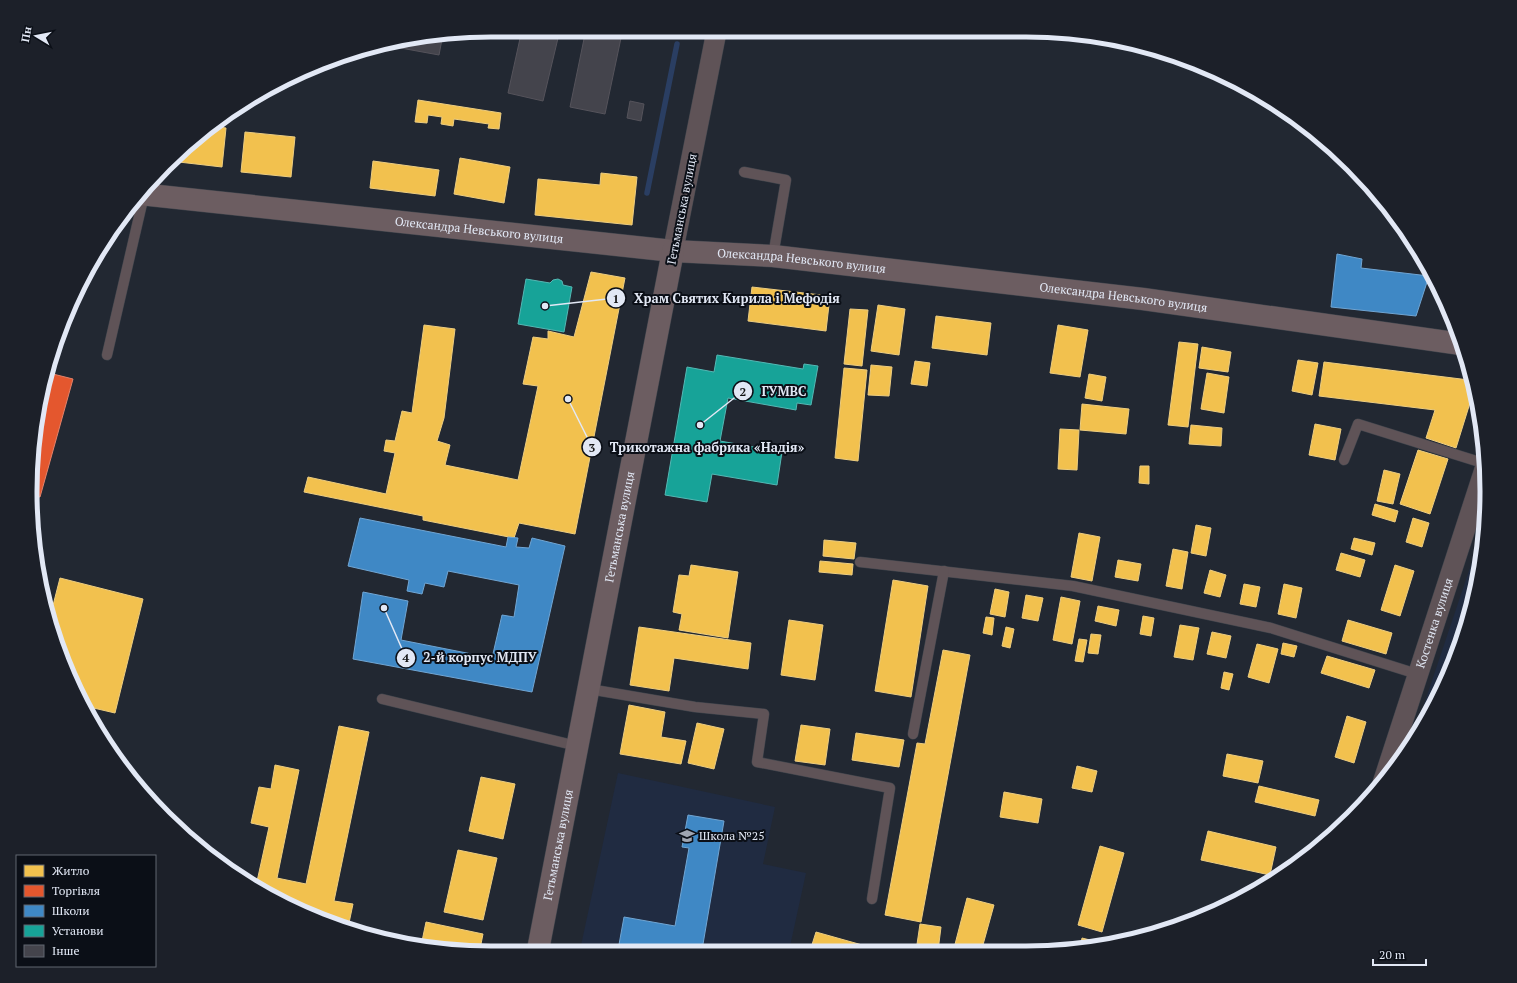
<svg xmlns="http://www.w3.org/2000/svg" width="1517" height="983" viewBox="0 0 1517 983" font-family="'PT Serif',serif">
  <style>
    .built { fill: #202b41 }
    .homes { fill: #f2c14e; stroke: #edcd80 }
    .shops { fill: #e4572e; stroke: #e3826a }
    .schools { fill: #3f88c5; stroke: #70a5d3 }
    .public { fill: #17a398; stroke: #54b8b4 }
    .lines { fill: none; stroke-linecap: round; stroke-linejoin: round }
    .stream { stroke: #2a3e62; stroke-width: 5.5 }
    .building { fill: #44444c; stroke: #55535b }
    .lane-casing { stroke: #3f444c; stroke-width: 11 }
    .street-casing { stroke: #3f444c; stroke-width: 21 }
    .secondary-casing { stroke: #3f444c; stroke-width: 23 }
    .lane { stroke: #5f5357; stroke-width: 10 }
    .street { stroke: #5f5357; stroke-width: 20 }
    .secondary { stroke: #6c5d61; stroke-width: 22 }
    .labels { text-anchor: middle; stroke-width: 4; stroke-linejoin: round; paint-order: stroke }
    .street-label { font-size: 12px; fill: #e2e8f5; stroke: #0b0f17 }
    .poi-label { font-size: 12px; fill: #e2e8f5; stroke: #0b0f17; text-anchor: start }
    .rim { fill: none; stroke: #e2e8f5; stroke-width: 5 }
    .leader { fill: none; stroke: #e2e8f5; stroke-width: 1.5 }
    .callout-dot { fill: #e2e8f5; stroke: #0b0f17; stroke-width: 1.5 }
    .mark-label { font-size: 12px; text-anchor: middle; font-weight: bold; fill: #111 }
    .callout-label { font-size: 13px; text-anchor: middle; font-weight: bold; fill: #e2e8f5; stroke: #0b0f17; stroke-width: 4; stroke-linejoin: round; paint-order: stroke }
  </style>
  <rect width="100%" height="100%" fill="#222832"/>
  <g class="built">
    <polygon points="1484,526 1483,552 1463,640 1425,722 1411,743"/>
    <polygon points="618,773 775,807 763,864 806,873 789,951 580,950"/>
  </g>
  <g class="homes">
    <polygon points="418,100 501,113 499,129 488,128 489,124 454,119 453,126 441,124 442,117 428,115 427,123 415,122"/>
    <polygon points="212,126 226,128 222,167 170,161"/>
    <polygon points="245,132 295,137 291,177 241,172"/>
    <polygon points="460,158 510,167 504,203 454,194"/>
    <polygon points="373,161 439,170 435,196 370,188"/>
    <polygon points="601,173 637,177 632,225 535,215 538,179 600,185"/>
    <polygon points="591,272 625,278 575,534 519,523 514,538 423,520 423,516 304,492 308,477 386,494 395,453 384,451 386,440 395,441 402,411 412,413 424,325 455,329 444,418 437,441 450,445 445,465 518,480 538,386 523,384 533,337 548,339 548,331 574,337"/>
    <polygon points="752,287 830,296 826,331 748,321"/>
    <polygon points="878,305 905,309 899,355 871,351"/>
    <polygon points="850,309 868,310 862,366 844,364"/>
    <polygon points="936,316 991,323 987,355 932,348"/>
    <polygon points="1058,325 1088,330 1080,377 1050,373"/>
    <polygon points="1179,342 1198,344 1188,427 1168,425"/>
    <polygon points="1202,347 1231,352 1228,372 1199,368"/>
    <polygon points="1298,360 1318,363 1312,395 1292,391"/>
    <polygon points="915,361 930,363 927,386 911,384"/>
    <polygon points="1324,362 1469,380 1474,390 1456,448 1426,438 1435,410 1319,396"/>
    <polygon points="871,365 892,367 889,396 868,395"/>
    <polygon points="844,368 867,370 858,461 835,458"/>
    <polygon points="1207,373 1229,377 1224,413 1201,409"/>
    <polygon points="1089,374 1106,377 1102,401 1085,398"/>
    <polygon points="1082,404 1129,409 1126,434 1080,430"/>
    <polygon points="1315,424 1341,429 1335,460 1309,455"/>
    <polygon points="1191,425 1222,428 1221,446 1189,444"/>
    <polygon points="1060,429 1079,430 1077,470 1058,469"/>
    <polygon points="1418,450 1448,459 1430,514 1400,504"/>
    <polygon points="1140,466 1149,466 1149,484 1139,483"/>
    <polygon points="1384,470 1400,474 1393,504 1377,501"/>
    <polygon points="1375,504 1398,511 1395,522 1372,515"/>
    <polygon points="1413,518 1429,523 1422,547 1406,542"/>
    <polygon points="1196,525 1211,528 1206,556 1191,553"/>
    <polygon points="1079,533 1100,537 1092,581 1071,577"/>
    <polygon points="1354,538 1375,543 1372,555 1351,549"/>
    <polygon points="824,540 856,543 854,559 823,556"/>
    <polygon points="1173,549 1188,552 1182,589 1166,586"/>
    <polygon points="1341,553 1365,560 1360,577 1336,570"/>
    <polygon points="1118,560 1141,564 1138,581 1115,577"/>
    <polygon points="820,561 853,564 852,575 819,572"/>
    <polygon points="691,565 738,572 728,638 679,630 682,614 673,612 679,575 689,576"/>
    <polygon points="1395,565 1414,571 1400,616 1381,610"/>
    <polygon points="1210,570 1226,575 1220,597 1204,593"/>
    <polygon points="60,578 143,599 115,713 85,706 65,668 49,621"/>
    <polygon points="893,580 928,586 911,697 875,691"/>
    <polygon points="1244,584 1260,587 1256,607 1240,604"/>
    <polygon points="1284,584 1302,588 1296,618 1278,614"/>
    <polygon points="995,589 1009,592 1005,617 990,614"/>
    <polygon points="1026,595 1043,598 1038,621 1022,618"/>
    <polygon points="1061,597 1080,601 1072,644 1053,640"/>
    <polygon points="1098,606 1119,610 1116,626 1095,621"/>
    <polygon points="1143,616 1154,618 1151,636 1140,634"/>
    <polygon points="986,617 994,618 992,635 983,633"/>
    <polygon points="789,620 823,625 815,680 781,675"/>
    <polygon points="1348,620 1392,633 1386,654 1342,641"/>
    <polygon points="1180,625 1199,628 1193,660 1174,657"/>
    <polygon points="639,627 751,643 748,669 674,658 669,691 630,685"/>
    <polygon points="1006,627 1014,629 1010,648 1002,646"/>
    <polygon points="1212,632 1231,636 1226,658 1207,654"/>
    <polygon points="1091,634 1101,635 1098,654 1088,653"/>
    <polygon points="1079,639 1087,640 1083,662 1075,661"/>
    <polygon points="1283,643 1297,646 1294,657 1281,654"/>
    <polygon points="1257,644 1278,649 1269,683 1248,677"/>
    <polygon points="943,650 970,655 921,922 885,915 917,743 925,744"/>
    <polygon points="1327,656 1375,670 1369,688 1321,673"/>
    <polygon points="1224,672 1233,674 1229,690 1221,688"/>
    <polygon points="629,705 665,712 661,737 686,741 681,764 620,754"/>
    <polygon points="1347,716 1366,722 1354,763 1335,757"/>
    <polygon points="697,723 724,729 714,769 688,763"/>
    <polygon points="801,725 830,729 825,765 795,761"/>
    <polygon points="339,726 369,732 334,901 353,904 349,923 307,914 256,886 269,827 251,823 259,787 271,789 275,765 299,770 277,878 306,884"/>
    <polygon points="856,733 904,740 899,767 852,760"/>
    <polygon points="1227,754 1263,761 1258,783 1223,776"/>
    <polygon points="1077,766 1097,771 1092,792 1072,788"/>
    <polygon points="481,777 515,784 503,839 469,831"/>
    <polygon points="1259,786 1319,800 1315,816 1255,802"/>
    <polygon points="1004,792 1042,799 1038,823 1000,817"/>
    <polygon points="1208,831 1276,847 1270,875 1201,860"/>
    <polygon points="1100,846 1124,853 1102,932 1078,925"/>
    <polygon points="458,850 497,858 483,920 444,912"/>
    <polygon points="967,898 994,905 981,952 953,952"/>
    <polygon points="426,922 483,934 480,949 431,949 421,946"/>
    <polygon points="920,924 941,927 938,951 916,951"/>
    <polygon points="816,932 880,950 880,951 810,951"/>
    <polygon points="1082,938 1098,942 1097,945 1080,948"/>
  </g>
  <polygon class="shops" points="49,373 73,379 40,497 32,495 31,462"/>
  <g class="schools">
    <polygon points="1337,254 1362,259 1361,268 1429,276 1416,316 1331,307"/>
    <polygon points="360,518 506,547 508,537 518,538 516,547 529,548 532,538 565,546 532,692 353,659 363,592 408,601 401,640 492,658 502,615 514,617 519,585 448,571 444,587 425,583 422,594 407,591 409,580 348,566"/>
    <polygon points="688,815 724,821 702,950 618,950 624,917 675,926 689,848 682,847"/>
  </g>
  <g class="public">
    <polygon points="526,279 550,283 553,280 558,279 562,281 563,285 572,287 564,332 518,324"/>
    <polygon points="717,355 803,369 804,364 818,366 811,405 797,403 796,410 728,398 720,441 782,452 777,485 712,474 707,502 665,495 687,367 714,372"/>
  </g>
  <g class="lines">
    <polyline class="stream" points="647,193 677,44"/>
  </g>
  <g class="building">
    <polygon points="431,34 443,34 439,55 384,45"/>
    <polygon points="521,34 559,34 543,101 508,93"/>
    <polygon points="585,34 602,34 621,38 605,114 570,107"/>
    <polygon points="630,101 644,104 641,121 627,118"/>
  </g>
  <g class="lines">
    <g class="lane-casing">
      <g id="lane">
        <polyline points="744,172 786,180 773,256"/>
        <polyline points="107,355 144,195"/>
        <polyline points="1344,460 1358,424 1486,464"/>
        <polyline points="860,562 1073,586 1271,628 1417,674"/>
        <polyline points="589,689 695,707 764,714 757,762 890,788 872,899"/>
        <polyline points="382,699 577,746"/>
        <polyline points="913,734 944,571"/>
      </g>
    </g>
    <g class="street-casing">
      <g id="street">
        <polyline points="673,251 716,34"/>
        <path id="s1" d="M1383,782L1486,465"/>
      </g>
    </g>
    <g class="secondary-casing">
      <g id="secondary">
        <path id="s2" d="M140,194L673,251L773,256L1143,299L1461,344"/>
        <path id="s3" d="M538,950L673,251"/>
      </g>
    </g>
    <use href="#lane" class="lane"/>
    <use href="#street" class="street"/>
    <use href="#secondary" class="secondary"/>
  </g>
  <defs>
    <g id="school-bare" transform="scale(1.2)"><path d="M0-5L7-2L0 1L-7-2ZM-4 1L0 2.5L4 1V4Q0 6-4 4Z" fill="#9fa5b1" stroke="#0b0f17" stroke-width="2.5" paint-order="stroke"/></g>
  </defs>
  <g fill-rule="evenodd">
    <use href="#school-bare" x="687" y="836"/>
  </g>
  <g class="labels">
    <g class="street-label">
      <text transform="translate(682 209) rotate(-79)" y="4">Гетьманська вулиця</text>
      <text dy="4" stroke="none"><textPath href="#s2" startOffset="341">Олександра Невського вулиця</textPath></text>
      <text dy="4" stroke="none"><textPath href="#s2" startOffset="665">Олександра Невського вулиця</textPath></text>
      <text dy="4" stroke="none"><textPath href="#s2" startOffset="989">Олександра Невського вулиця</textPath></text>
      <text dy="4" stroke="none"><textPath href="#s3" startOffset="431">Гетьманська вулиця</textPath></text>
      <text dy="4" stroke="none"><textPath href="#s1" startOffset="167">Костенка вулиця</textPath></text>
      <text dy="4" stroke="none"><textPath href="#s3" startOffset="107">Гетьманська вулиця</textPath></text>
    </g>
    <g class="poi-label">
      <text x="699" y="840">Школа №25</text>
    </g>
  </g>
  <path d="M0 0H1517V983H0ZM491 37H1026A454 454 0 0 1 1480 491V492A454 454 0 0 1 1026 946H491A454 454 0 0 1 37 492V491A454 454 0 0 1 491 37Z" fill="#1c2029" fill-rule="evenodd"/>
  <path class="rim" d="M491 37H1026A454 454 0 0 1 1480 491V492A454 454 0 0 1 1026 946H491A454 454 0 0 1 37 492V491A454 454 0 0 1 491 37Z"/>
  <path class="leader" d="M545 306L616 298M700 425L743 391M568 399L592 447M384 608L406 658"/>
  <g class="callout-dot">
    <circle cx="545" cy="306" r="4"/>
    <circle cx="700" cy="425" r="4"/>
    <circle cx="568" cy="399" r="4"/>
    <circle cx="384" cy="608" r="4"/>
    <circle cx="616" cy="298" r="10"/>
    <circle cx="743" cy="391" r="10"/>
    <circle cx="592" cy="447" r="10"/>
    <circle cx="406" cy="658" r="10"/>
  </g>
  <g class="mark-label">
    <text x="616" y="303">1</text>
    <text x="743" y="396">2</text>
    <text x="592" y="452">3</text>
    <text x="406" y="662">4</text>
  </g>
  <g class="callout-label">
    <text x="737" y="303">Храм Святих Кирила і Мефодія</text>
    <text x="784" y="396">ГУМВС</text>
    <text x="707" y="452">Трикотажна фабрика «Надія»</text>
    <text x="480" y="662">2-й корпус МДПУ</text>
  </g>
  <rect x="16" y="855" width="140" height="112" fill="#0b0f17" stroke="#616670"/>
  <rect x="24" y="865" width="20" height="12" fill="#f2c14e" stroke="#616670"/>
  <text x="52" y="875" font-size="12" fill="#e2e8f5">Житло</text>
  <rect x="24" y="885" width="20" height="12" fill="#e4572e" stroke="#616670"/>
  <text x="52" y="895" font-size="12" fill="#e2e8f5">Торгівля</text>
  <rect x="24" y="905" width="20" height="12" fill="#3f88c5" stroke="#616670"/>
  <text x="52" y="915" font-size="12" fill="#e2e8f5">Школи</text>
  <rect x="24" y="925" width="20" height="12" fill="#17a398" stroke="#616670"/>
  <text x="52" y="935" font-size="12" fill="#e2e8f5">Установи</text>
  <rect x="24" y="945" width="20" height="12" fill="#44444c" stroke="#616670"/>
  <text x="52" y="955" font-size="12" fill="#e2e8f5">Інше</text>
  <g transform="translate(36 36) rotate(280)" stroke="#0b0f17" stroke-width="3" paint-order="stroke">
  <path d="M0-3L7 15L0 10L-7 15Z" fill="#e2e8f5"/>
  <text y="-6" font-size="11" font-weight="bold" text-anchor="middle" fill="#e2e8f5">Пн</text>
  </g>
  <path d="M1373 959v6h53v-6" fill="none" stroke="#e2e8f5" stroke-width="2"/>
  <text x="1379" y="959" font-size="12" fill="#e2e8f5" stroke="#0b0f17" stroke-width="3" paint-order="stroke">20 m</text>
</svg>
